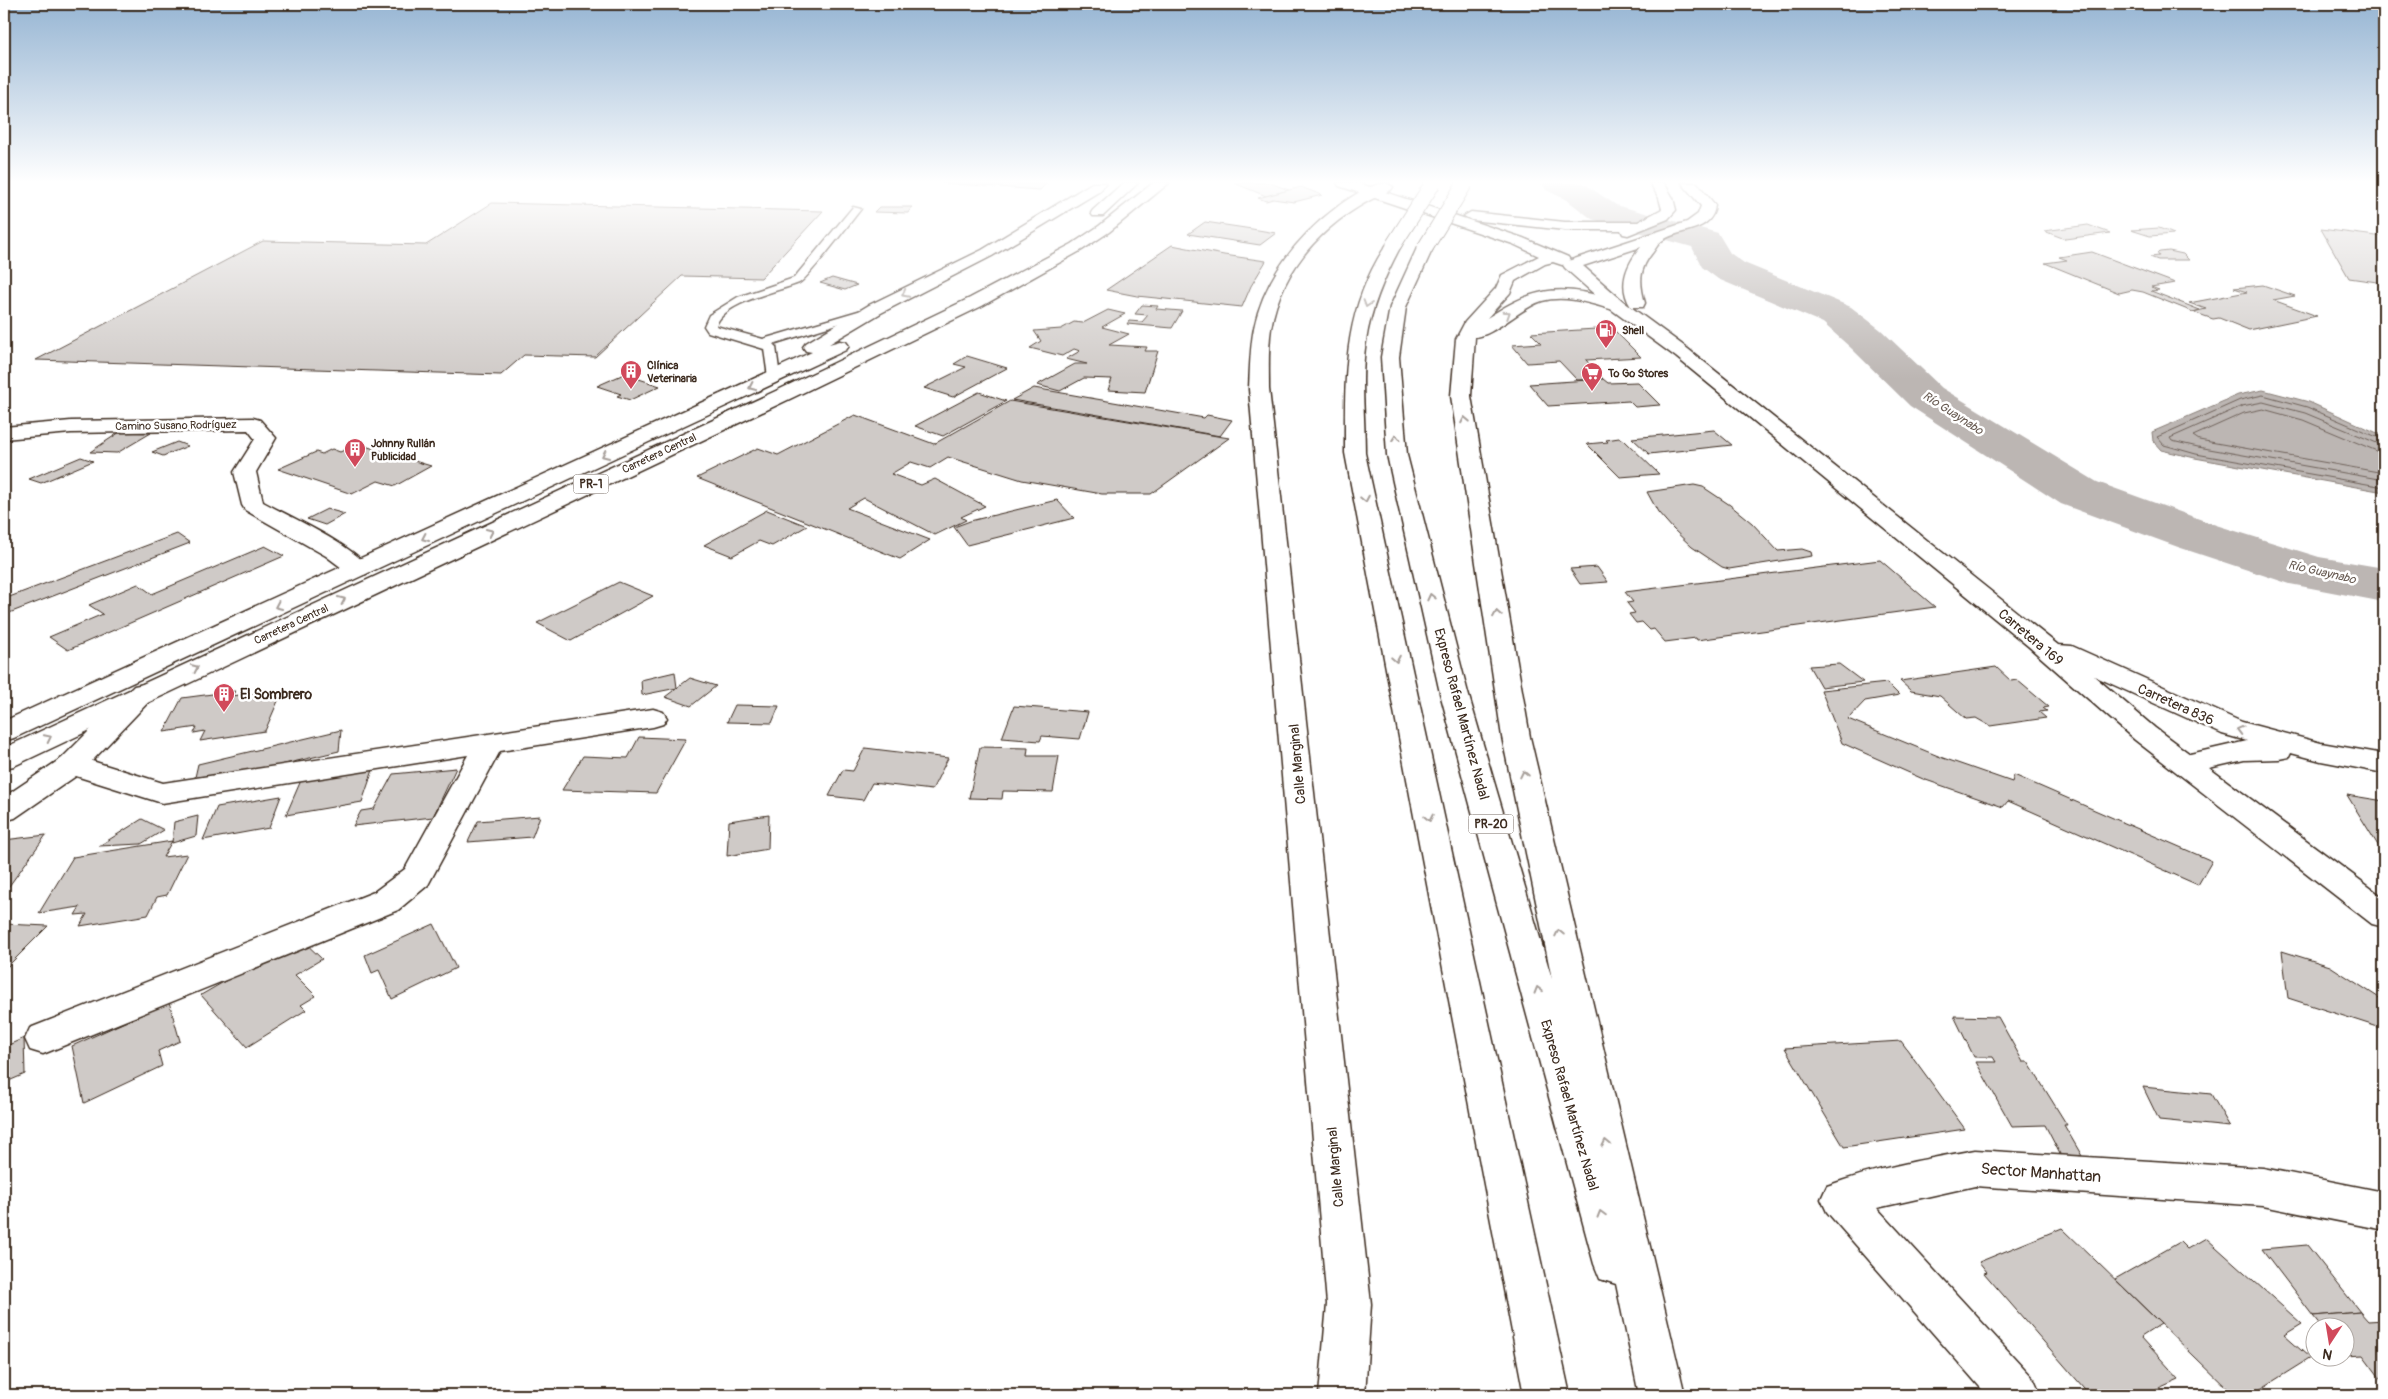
<svg xmlns="http://www.w3.org/2000/svg" width="2388" height="1399" viewBox="0 0 2388 1399" font-family="Pangolin,sans-serif">
  <style>
    .water { fill: #bcb6b3; stroke: #887e77 }
    .lines { fill: none; stroke-linecap: round; stroke-linejoin: round }
    .shore { stroke: #6f625a; stroke-width: 1 }
    .river { fill: #bcb6b3; fill-rule: evenodd }
    .building { fill: #cfcac7; stroke: #3b2a1e }
    .lane-casing { stroke: #3b2a1e; stroke-width: 3 }
    .street-casing { stroke: #3b2a1e; stroke-width: 3 }
    .secondary-casing { stroke: #3b2a1e; stroke-width: 3 }
    .highway-casing { stroke: #3b2a1e; stroke-width: 3 }
    .lane { fill: #fff; fill-rule: evenodd }
    .street { fill: #fff; fill-rule: evenodd }
    .secondary { fill: #fff; fill-rule: evenodd }
    .highway { fill: #fff; fill-rule: evenodd }
    .highway-bridge-casing { stroke: #3b2a1e; stroke-width: 17; stroke-linecap: butt }
    .highway-bridge { stroke: #fff; stroke-width: 15 }
    .oneway { stroke: #a79f9a }
    .labels { text-anchor: middle; stroke-width: 5; stroke-linejoin: round; paint-order: stroke }
    .far-poi-label { font-size: 11px; font-weight: bold; fill: #3b2a1e; stroke: #fff; text-anchor: start }
    .far-street-label { font-size: 11px; fill: #3b2a1e; stroke: #fff }
    .far-water-label { font-size: 12px; font-style: italic; fill: #685b52; stroke: #fff }
    .shield { fill: #fff; stroke: #766a62; stroke-width: 1 }
    .shield-label { font-size: 12px; font-weight: bold; fill: #3b2a1e }
    .street-label { font-size: 14px; fill: #3b2a1e; stroke: #fff }
    .poi-label { font-size: 14px; font-weight: bold; fill: #3b2a1e; stroke: #fff; text-anchor: start }
    .near-street-label { font-size: 16px; fill: #3b2a1e; stroke: #fff }
  </style>
  <rect width="100%" height="100%" fill="#fff"/>
  <filter id="ink" filterUnits="userSpaceOnUse"><feTurbulence type="fractalNoise" baseFrequency=".02" numOctaves="2"/><feDisplacementMap in="SourceGraphic" scale="10" xChannelSelector="R" yChannelSelector="G"/><feConvolveMatrix kernelMatrix="1 2 1 2 8 2 1 2 1" color-interpolation-filters="sRGB"/></filter>
  <g filter="url(#ink)">
    <polygon class="water" points="2263,390 2309,402 2384,436 2384,492 2195,458 2161,450 2153,441 2152,432 2238,395"/>
    <g class="lines">
      <g class="shore">
        <polyline points="2384,440 2307,407 2263,395 2240,400 2157,437 2164,445 2196,454 2384,487"/>
        <polyline points="2384,446 2305,413 2263,402 2242,406 2170,438 2172,441 2198,447 2384,480"/>
        <polyline points="2384,454 2303,420 2263,409 2244,413 2193,436 2199,440 2384,473"/>
      </g>
      <polygon class="river" points="1542,183 1583,183 1616,205 1718,233 1730,253 1744,263 1851,307 1881,330 1942,388 2097,482 2216,525 2319,557 2384,568 2384,602 2290,584 2178,547 2061,504 1910,406 1851,348 1823,323 1718,279 1702,267 1692,247 1592,219 1567,200 1546,190"/>
    </g>
    <g class="building">
      <polygon points="942,183 1047,183 1040,190"/>
      <polygon points="1234,183 1270,183 1289,190 1266,196"/>
      <polygon points="1301,187 1322,195 1294,202 1273,199 1266,201 1258,198"/>
      <polygon points="492,203 823,211 761,278 682,276 595,357 524,355 501,375 36,360 263,241 426,245"/>
      <polygon points="879,207 912,207 908,213 874,212"/>
      <polygon points="1205,222 1252,229 1276,233 1260,245 1188,234"/>
      <polygon points="2088,225 2110,233 2065,239 2044,231"/>
      <polygon points="2159,228 2174,234 2150,236 2131,230"/>
      <polygon points="2321,229 2384,237 2384,283 2349,278"/>
      <polygon points="1172,245 1224,255 1266,261 1251,286 1242,307 1137,296 1106,290"/>
      <polygon points="2169,251 2183,254 2189,260 2158,260 2150,257 2159,256 2157,253 2160,252"/>
      <polygon points="2092,252 2175,283 2151,287 2159,290 2151,291 2200,310 2193,312 2143,292 2132,290 2119,293 2045,263 2067,260 2059,257"/>
      <polygon points="832,278 857,285 845,290 820,283"/>
      <polygon points="2263,285 2295,296 2273,300 2317,316 2249,330 2219,318 2213,319 2193,312 2206,309 2189,303 2247,292 2234,288"/>
      <polygon points="1142,305 1158,306 1156,309 1182,311 1172,328 1127,324 1129,321 1142,322 1148,315 1135,314"/>
      <polygon points="1108,310 1125,314 1102,327 1129,334 1109,345 1147,347 1145,351 1158,351 1145,392 1108,390 1112,379 1084,378 1060,391 1037,385 1075,364 1087,364 1066,359 1080,351 1074,349 1062,356 1030,348 1041,341 1034,331 1061,329 1074,322 1083,323"/>
      <polygon points="1612,328 1641,357 1586,360 1603,379 1577,380 1559,361 1527,363 1512,345 1541,343 1531,333"/>
      <polygon points="967,356 1007,368 953,397 924,388 966,367 954,364"/>
      <polygon points="624,374 660,386 630,400 617,396 621,394 597,386"/>
      <polygon points="1603,379 1608,383 1637,382 1660,405 1635,407 1629,401 1548,406 1529,384"/>
      <polygon points="1034,388 1204,418 1207,415 1232,420 1220,436 1012,400"/>
      <polygon points="979,392 1006,401 943,436 915,426"/>
      <polygon points="1010,401 1229,438 1151,494 1102,494 1022,480 948,457 930,468 911,462 891,474 921,485 935,479 985,506 961,517 966,520 935,535 864,498 847,508 930,540 900,559 697,478 758,448 778,455 855,415 934,444"/>
      <polygon points="1714,430 1732,445 1649,454 1632,438"/>
      <polygon points="120,432 151,433 117,453 90,452"/>
      <polygon points="1619,438 1625,441 1659,474 1620,477 1587,444 1608,442 1606,440"/>
      <polygon points="177,442 188,446 163,456 152,452"/>
      <polygon points="358,444 431,466 395,486 378,481 352,494 278,469 316,452 322,454 332,449 340,452"/>
      <polygon points="81,457 93,461 41,483 29,479"/>
      <polygon points="1694,485 1703,487 1730,505 1752,523 1778,551 1802,549 1811,552 1812,556 1729,569 1722,567 1692,547 1673,529 1658,512 1647,492"/>
      <polygon points="1057,500 1074,518 967,545 954,527 970,521"/>
      <polygon points="327,509 345,514 325,525 307,519"/>
      <polygon points="767,510 807,526 772,546 759,541 732,556 704,545"/>
      <polygon points="177,534 190,543 4,615 4,599"/>
      <polygon points="265,546 284,556 68,650 49,637 103,614 89,605 138,584 152,594"/>
      <polygon points="1880,560 1935,607 1697,640 1696,638 1665,642 1654,629 1650,630 1642,622 1636,623 1629,614 1635,613 1627,603 1633,602 1625,592"/>
      <polygon points="1597,567 1608,582 1580,584 1570,569"/>
      <polygon points="619,582 653,596 571,641 537,623"/>
      <polygon points="1839,664 1863,682 1821,687 1809,666"/>
      <polygon points="1996,667 2011,681 2017,680 2049,707 2043,708 2047,711 2039,712 2046,718 1990,726 1976,718 1966,719 1940,696 1911,691 1900,681"/>
      <polygon points="675,672 677,688 642,695 641,680"/>
      <polygon points="690,678 716,686 691,706 665,697"/>
      <polygon points="1887,683 1899,695 1865,701 1848,719 1943,758 2012,782 2014,775 2212,861 2198,885 2008,801 2003,807 1923,779 1842,743 1821,690"/>
      <polygon points="235,691 232,696 256,693 254,698 281,694 265,731 200,741 205,731 194,733 197,727 164,732 182,698"/>
      <polygon points="735,705 779,706 772,723 727,722"/>
      <polygon points="1014,706 1088,712 1080,739 1042,736 1040,741 1002,738"/>
      <polygon points="341,730 339,751 193,786 198,764"/>
      <polygon points="639,737 686,739 656,793 562,790 583,756 628,758"/>
      <polygon points="980,747 1028,748 1027,756 1059,756 1053,792 1003,791 1002,799 969,798"/>
      <polygon points="865,748 948,758 932,790 872,783 863,800 829,796 843,770 853,771"/>
      <polygon points="374,767 362,802 286,815 302,778"/>
      <polygon points="456,768 433,817 353,826 361,811 374,809 393,774"/>
      <polygon points="2347,795 2384,801 2384,855"/>
      <polygon points="281,796 269,828 203,840 217,807"/>
      <polygon points="769,815 768,849 727,856 729,821"/>
      <polygon points="198,816 196,836 172,843 174,822"/>
      <polygon points="540,816 532,837 468,842 478,821"/>
      <polygon points="142,819 164,830 141,844 99,846"/>
      <polygon points="46,835 4,893 4,840"/>
      <polygon points="172,841 163,857 187,854 167,895 157,897 148,915 80,926 87,914 75,915 80,907 39,913 73,857"/>
      <polygon points="4,924 48,926 4,970"/>
      <polygon points="434,924 456,968 392,999 379,970 372,973 365,955"/>
      <polygon points="300,938 322,959 295,975 316,996 301,1005 306,1010 247,1047 201,995"/>
      <polygon points="2282,951 2330,966 2384,1001 2384,1029 2288,998"/>
      <polygon points="169,1002 180,1041 158,1051 162,1066 84,1103 72,1046"/>
      <polygon points="1954,1016 1998,1017 2023,1062 2028,1062 2067,1125 2064,1125 2082,1156 2061,1156 2045,1125 2012,1126 1976,1062 1996,1062 1993,1057 1974,1057"/>
      <polygon points="24,1038 25,1074 4,1083 4,1047"/>
      <polygon points="1901,1041 1965,1129 1844,1147 1785,1048"/>
      <polygon points="2143,1087 2211,1094 2230,1127 2159,1120"/>
      <polygon points="2062,1228 2161,1324 2141,1337 2179,1379 2143,1395 2090,1395 1984,1273 1987,1272 1979,1262"/>
      <polygon points="2206,1238 2302,1324 2284,1335 2310,1358 2251,1395 2234,1395 2115,1279 2180,1242 2187,1249"/>
      <polygon points="2307,1245 2360,1312 2313,1316 2262,1249"/>
      <polygon points="2360,1312 2368,1321 2384,1320 2384,1383 2363,1355 2346,1356 2346,1326 2321,1326 2313,1316"/>
    </g>
    <g class="lines">
      <g class="lane-casing">
        <path id="lane" d="M853,207L861,209C852,220 807,280 799,283C777,292 723,302 716,326L763,339L872,307L876,308V312L773,344L776,347L780,377L774,381L768,377L764,349L708,332L704,326L709,315L738,297L794,278Z"/>
      </g>
      <g class="street-casing">
        <g id="street">
          <path d="M1387,183L1393,187L1391,190C1332,215 1282,263 1271,328C1268,348 1269,369 1269,389L1371,1304L1365,1395H1319L1327,1304L1249,389C1250,369 1250,348 1254,328C1264,279 1297,237 1336,208C1349,198 1370,184 1387,183Z"/>
          <path d="M253,418L260,420L276,438L256,472L263,502C290,517 353,545 370,569L366,574L358,576L350,574L326,556L245,510L242,505L234,472L255,439L248,430L71,433L4,439V427L71,421Z"/>
          <polygon points="144,684 154,686 158,692 92,761 163,783 653,709 663,712 667,718 663,724 653,727 500,751 428,885 398,910 43,1054 30,1050 25,1039 30,1028 374,892 405,869 468,755 162,803 76,776 15,818 4,821 4,797 62,758 134,686"/>
          <path d="M1975,1150L2263,1168L2384,1192V1230L2263,1206L1975,1186L1877,1208L2034,1379L2041,1395H1987L1827,1212L1821,1199L1827,1186C1875,1168 1925,1159 1975,1150Z"/>
        </g>
      </g>
      <g class="secondary-casing">
        <g id="secondary">
          <polygon points="1650,183 1664,183 1673,198 1676,210 1668,219 1628,235 1623,234 1621,230 1565,230 1471,220 1464,216 1471,212 1565,222 1638,222 1662,209 1659,198"/>
          <path d="M1682,183H1697L1715,205C1713,233 1680,228 1663,240C1659,242 1656,248 1653,252C1639,269 1639,282 1645,303L1643,307H1631C1617,285 1627,264 1641,247L1583,266L1624,302L1688,349L2058,645L2072,646L2242,722L2321,743L2384,754V773L2321,761L2291,753L2289,757L2279,759L2244,760L2209,768L2384,898V927L2372,924L2135,740L2028,646L1676,357L1612,310L1565,268L1563,265L1565,262L1687,222L1698,214L1701,206ZM2094,676L2222,734L2247,741L2190,754L2155,728Z"/>
        </g>
      </g>
      <g class="highway-casing">
        <g id="highway">
          <polygon points="1092,183 1106,183 1100,191 992,256 881,313 829,344 840,341 846,342 849,346 846,350 14,738 4,741 4,721 812,352 806,351 803,347 806,343 869,305 982,250"/>
          <polygon points="1123,183 1138,183 1103,216 1093,216 1091,213 1093,210"/>
          <polygon points="1153,183 1169,183 1109,232 1082,250 982,306 794,397 14,766 4,768 4,748 780,389 970,298 1072,244 1099,226"/>
          <path d="M1337,183H1358L1523,238L1568,257L1570,260L1568,263L1562,265L1553,262L1545,264L1515,281L1510,293L1487,318C1540,283 1564,285 1624,302L1626,306L1624,310L1618,311C1594,305 1568,294 1542,301C1522,307 1492,337 1475,337L1471,396L1530,737L1685,1395H1639L1616,1284L1600,1279L1594,1264L1440,693L1387,455L1381,357L1390,307L1417,248L1425,243L1433,248L1406,307L1399,357L1407,455L1468,693L1552,979L1502,737L1451,396L1456,339L1465,322L1496,288L1502,275L1539,256L1513,244L1339,186Z"/>
          <path d="M1394,239L1402,244C1385,275 1371,307 1366,341C1360,378 1365,416 1365,453L1570,1395H1524L1345,453C1345,375 1342,309 1389,241Z"/>
        </g>
      </g>
      <use href="#lane" class="lane"/>
      <use href="#street" class="street"/>
      <use href="#secondary" class="secondary"/>
      <use href="#highway" class="highway"/>
      <g class="highway-bridge-casing">
        <g id="highway-bridge">
          <polyline points="1394,244 1433,183"/>
          <polyline points="1425,248 1465,183"/>
        </g>
      </g>
      <use href="#highway-bridge" class="highway-bridge"/>
    </g>
    <defs><path id="oneway-chevron" d="M-2-3.5L2.5 0L-2 3.5" fill="none" stroke-width="1.6" stroke-linecap="round" stroke-linejoin="round" transform="scale(1.25)"/></defs>
    <g class="oneway">
      <use href="#oneway-chevron" transform="translate(905 294) rotate(153)"/>
      <use href="#oneway-chevron" transform="translate(1367 304) rotate(108)"/>
      <use href="#oneway-chevron" transform="translate(1507 314) rotate(-33)"/>
      <use href="#oneway-chevron" transform="translate(752 387) rotate(155)"/>
      <use href="#oneway-chevron" transform="translate(1465 420) rotate(-101)"/>
      <use href="#oneway-chevron" transform="translate(1396 438) rotate(-95)"/>
      <use href="#oneway-chevron" transform="translate(605 455) rotate(155)"/>
      <use href="#oneway-chevron" transform="translate(1365 499) rotate(79)"/>
      <use href="#oneway-chevron" transform="translate(490 532) rotate(-25)"/>
      <use href="#oneway-chevron" transform="translate(425 538) rotate(155)"/>
      <use href="#oneway-chevron" transform="translate(1431 597) rotate(-103)"/>
      <use href="#oneway-chevron" transform="translate(342 600) rotate(-25)"/>
      <use href="#oneway-chevron" transform="translate(278 606) rotate(155)"/>
      <use href="#oneway-chevron" transform="translate(1497 614) rotate(-99)"/>
      <use href="#oneway-chevron" transform="translate(1396 659) rotate(79)"/>
      <use href="#oneway-chevron" transform="translate(195 668) rotate(-25)"/>
      <use href="#oneway-chevron" transform="translate(2240 730) rotate(-165)"/>
      <use href="#oneway-chevron" transform="translate(48 738) rotate(-26)"/>
      <use href="#oneway-chevron" transform="translate(1524 774) rotate(-102)"/>
      <use href="#oneway-chevron" transform="translate(1429 818) rotate(78)"/>
      <use href="#oneway-chevron" transform="translate(1559 933) rotate(-102)"/>
      <use href="#oneway-chevron" transform="translate(1538 990) rotate(-106)"/>
      <use href="#oneway-chevron" transform="translate(1606 1143) rotate(-102)"/>
      <use href="#oneway-chevron" transform="translate(1601 1214) rotate(-106)"/>
    </g>
  </g>
  <linearGradient id="sky" x2="0" y2="1"><stop stop-color="#96b5d3"/><stop offset="0.48" stop-color="#fff"/><stop offset="1" stop-color="#fff" stop-opacity="0"/></linearGradient>
  <rect width="2388" height="379" fill="url(#sky)"/>
  <defs>
    <g id="fuel-pin" transform="scale(1.125)"><path d="M0 17L-7.5 6A9.5 9.5 0 1 1 7.5 6Z" fill="#d1495b" stroke="#fff"/><path d="M-5.5-6h7V0h2V4h1.3V-2.5L3-4.5l.8-.8L6-3V5H2.5V1h-1V6h-7ZM-4.2-4.7v3.2H.2V-4.7Z" fill="#fff"/></g>
    <g id="building-pin" transform="scale(1.125)"><path d="M0 17L-7.5 6A9.5 9.5 0 1 1 7.5 6Z" fill="#d1495b" stroke="#fff"/><path d="M-4-6H4V6H1V3H-1V6H-4ZM-2.5-4.3h1.7v1.8h-1.7ZM.8-4.3h1.7v1.8H.8ZM-2.5-1h1.7V.8h-1.7ZM.8-1h1.7V.8H.8Z" fill="#fff"/></g>
    <g id="supermarket-pin" transform="scale(1.125)"><path d="M0 17L-7.5 6A9.5 9.5 0 1 1 7.5 6Z" fill="#d1495b" stroke="#fff"/><path d="M-6-5.5h2.5l.6 2H6L4.5 2H-2.5L-4.4-4H-6ZM-1.5 3.2a1.3 1.3 0 1 0 .1 0ZM3 3.2a1.3 1.3 0 1 0 .1 0Z" fill="#fff"/></g>
  </defs>
  <g fill-rule="evenodd">
    <use href="#fuel-pin" x="1606" y="330"/>
    <use href="#building-pin" x="631" y="371"/>
    <use href="#supermarket-pin" x="1592" y="373"/>
    <use href="#building-pin" x="355" y="449"/>
    <use href="#building-pin" x="224" y="694"/>
  </g>
  <g class="labels">
    <g class="far-poi-label">
      <text x="1622" y="334">Shell</text>
      <text x="647" y="369">Clínica<tspan x="647" dy="13">Veterinaria</tspan></text>
      <text x="1608" y="377">To Go Stores</text>
      <text x="371" y="447">Johnny Rullán<tspan x="371" dy="13">Publicidad</tspan></text>
    </g>
    <g class="far-street-label">
      <text transform="translate(176 425) rotate(-1)" y="4">Camino Susano Rodríguez</text>
      <text transform="translate(659 453) rotate(-25)" y="4">Carretera Central</text>
      <text transform="translate(291 624) rotate(-25)" y="4">Carretera Central</text>
    </g>
    <g class="far-water-label">
      <text transform="translate(1953 413) rotate(33)" y="4">Río Guaynabo</text>
      <text transform="translate(2322 572) rotate(13)" y="4">Río Guaynabo</text>
    </g>
    <g class="shield">
      <rect x="573.5" y="474.5" width="35" height="19" rx="4"/>
      <rect x="1468.5" y="814.5" width="45" height="19" rx="4"/>
    </g>
    <g class="shield-label">
      <text x="591" y="488">PR-1</text>
      <text x="1491" y="828">PR-20</text>
    </g>
    <g class="street-label">
      <text transform="translate(2031 637) rotate(40)" y="5">Carretera 169</text>
      <text transform="translate(2176 704) rotate(24)" y="5">Carretera 836</text>
      <text transform="translate(1462 714) rotate(75)" y="5">Expreso Rafael Martínez Nadal</text>
      <text transform="translate(1297 764) rotate(-95)" y="5">Calle Marginal</text>
      <text transform="translate(1570 1105) rotate(74)" y="5">Expreso Rafael Martínez Nadal</text>
      <text transform="translate(1335 1167) rotate(-95)" y="5">Calle Marginal</text>
    </g>
    <g class="poi-label">
      <text x="240" y="699">El Sombrero</text>
    </g>
    <g class="near-street-label">
      <text transform="translate(2041 1172) rotate(4)" y="6">Sector Manhattan</text>
    </g>
  </g>
  <rect width="2388" height="1399" fill="none" stroke="#fff" stroke-width="20"/>
  <rect x="10" y="10" width="2368" height="1379" fill="none" stroke="#3b2a1e" stroke-width="2" filter="url(#ink)"/>
  <g transform="translate(2330 1342) rotate(192)"><circle r="24" fill="#ffffff" stroke="#b1aaa5"/>
  <path d="M0-4L9 19L0 12L-9 19Z" fill="#d1495b"/>
  <text y="-8" font-size="14" font-weight="bold" text-anchor="middle" fill="#3b2a1e">N</text>
  </g>
</svg>
